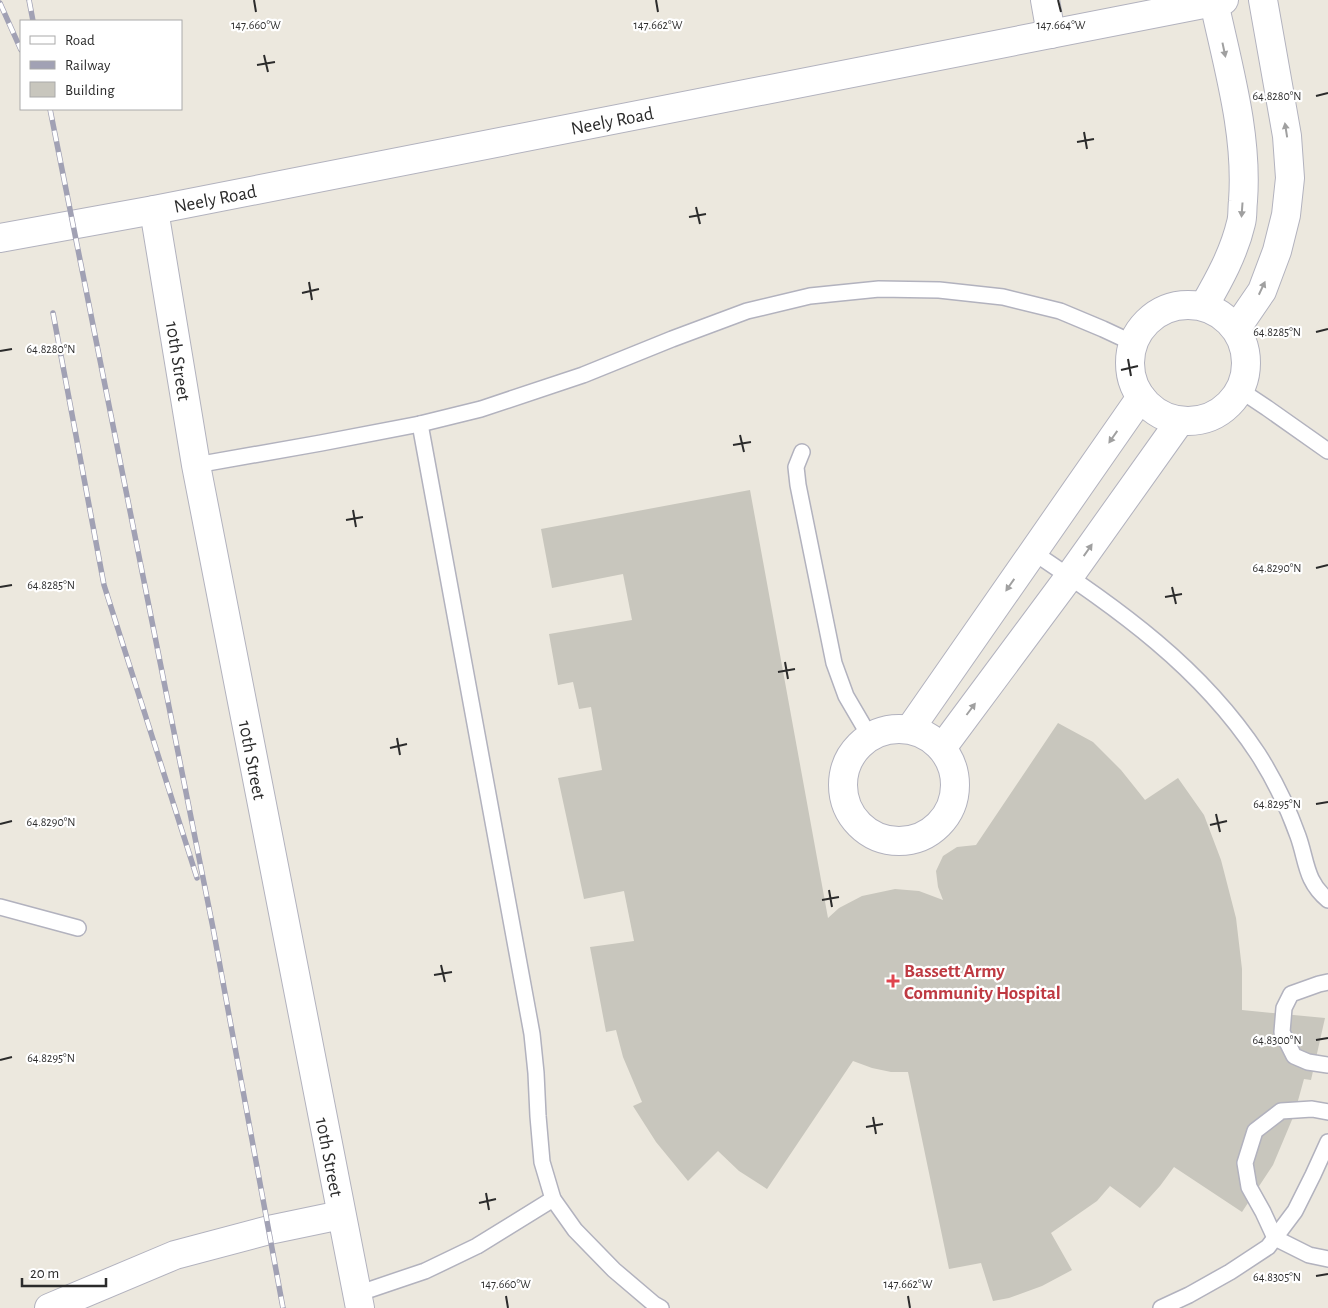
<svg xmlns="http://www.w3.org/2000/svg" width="1328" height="1308" viewBox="0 0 1328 1308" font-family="'Alegreya Sans',sans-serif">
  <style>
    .building { fill: #c8c6bd }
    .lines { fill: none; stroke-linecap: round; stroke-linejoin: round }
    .lane-casing { stroke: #b2b2be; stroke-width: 18 }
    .street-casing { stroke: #b2b2be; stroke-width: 30 }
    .secondary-casing { stroke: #b2b2be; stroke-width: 30 }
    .lane { stroke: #fff; stroke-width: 15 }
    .street { stroke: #fff; stroke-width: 28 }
    .secondary { stroke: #fff; stroke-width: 28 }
    .rail-casing { stroke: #a1a1b4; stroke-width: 5.5 }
    .rail { stroke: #fff; stroke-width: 4; stroke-dasharray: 11; stroke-linecap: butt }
    .oneway { fill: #a0a0a0 }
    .ticks { fill: none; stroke: #2b2b2b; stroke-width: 2 }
    .health-dot { fill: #e0444e; stroke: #fff; stroke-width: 2 }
    .labels { text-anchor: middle; stroke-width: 4.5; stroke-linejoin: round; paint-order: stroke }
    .street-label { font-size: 19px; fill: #2b2b2b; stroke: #fff }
    .health-label { font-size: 19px; font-weight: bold; fill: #be3a42; stroke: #fff; text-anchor: start }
    .ticks-label { font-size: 12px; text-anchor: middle; fill: #2b2b2b; stroke: #fff; stroke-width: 4.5; stroke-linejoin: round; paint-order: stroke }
  </style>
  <rect width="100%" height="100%" fill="#ece8de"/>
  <polygon class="building" points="750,490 828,918 839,908 862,896 895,889 919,891 943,900 938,887 936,871 943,856 957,847 976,845 1058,723 1093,742 1121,770 1145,800 1178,778 1204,815 1221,860 1236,918 1242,969 1242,1010 1325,1018 1311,1080 1304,1079 1294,1115 1273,1165 1242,1212 1174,1167 1160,1186 1140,1208 1110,1186 1097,1201 1051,1233 1072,1270 1042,1286 1009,1298 993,1301 981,1263 949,1269 908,1072 891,1072 872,1068 853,1061 767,1189 739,1171 718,1151 688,1181 656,1142 633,1106 642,1102 623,1057 616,1030 606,1032 590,947 634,941 624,891 584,899 558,778 602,770 591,707 579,709 573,682 558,685 549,634 632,620 623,574 552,588 541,529"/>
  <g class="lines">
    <g class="lane-casing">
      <g id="lane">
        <polyline points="1240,390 1267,408 1328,451"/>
        <polyline points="420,424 481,409 583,375 672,339 747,311 810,296 879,289 939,290 1003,297 1060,311 1103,329 1133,343"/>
        <polyline points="802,452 796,467 798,485 834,663 846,696 870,737"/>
        <polyline points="196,465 321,443 420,424 532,1034 536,1073 538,1116 542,1162 553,1199 575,1230 614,1270 654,1304 661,1308"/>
        <path d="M1033,552C1119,610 1200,666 1258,754C1274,779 1288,808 1298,836C1307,861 1305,881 1328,900"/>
        <polyline points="0,907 78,928"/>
        <polyline points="1328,982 1319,984 1291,994 1284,1008 1282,1032 1294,1056 1308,1062 1328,1065"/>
        <polyline points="1328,1112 1312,1109 1281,1111 1255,1131 1245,1163 1249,1187 1263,1212 1275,1238 1309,1255 1328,1259"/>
        <polyline points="357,1294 425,1271 477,1246 553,1199"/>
        <polyline points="1161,1308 1189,1295 1230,1272 1268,1247 1295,1211 1313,1175 1328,1142"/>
      </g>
    </g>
    <g class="street-casing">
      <g id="street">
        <polyline points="1045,0 1051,34"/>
        <circle cx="1188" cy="363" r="58"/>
        <path d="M1204,306C1219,280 1234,253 1241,223C1243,216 1242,208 1243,201C1248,134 1228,67 1214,2"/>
        <polyline points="1236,329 1262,291 1277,251 1286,215 1290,178 1287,136 1263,0"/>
        <circle cx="899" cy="785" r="56"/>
        <polyline points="910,729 1141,397"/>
        <polyline points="942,748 1069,577 1180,421"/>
      </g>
    </g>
    <g class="secondary-casing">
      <g id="secondary">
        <polyline points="154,210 196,465 360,1308"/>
        <polyline points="0,238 154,210 1224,0"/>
        <polyline points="49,1308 175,1255 269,1230 341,1215"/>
      </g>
    </g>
    <use href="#lane" class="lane"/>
    <use href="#street" class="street"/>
    <use href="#secondary" class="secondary"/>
    <g class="rail-casing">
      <g id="rail">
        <polyline points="29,0 33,21"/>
        <polyline points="0,3 21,50"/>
        <polyline points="50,109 213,928 283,1308"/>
        <polyline points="53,313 104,585 197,878"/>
      </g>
    </g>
    <use href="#rail" class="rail"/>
  </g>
  <defs><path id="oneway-solid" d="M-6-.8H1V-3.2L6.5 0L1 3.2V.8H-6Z" transform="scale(1.25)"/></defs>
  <g class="oneway">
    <use href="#oneway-solid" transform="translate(1224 50) rotate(78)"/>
    <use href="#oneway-solid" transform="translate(1286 130) rotate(-99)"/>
    <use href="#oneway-solid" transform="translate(1242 210) rotate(94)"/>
    <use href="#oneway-solid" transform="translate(1262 288) rotate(-65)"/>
    <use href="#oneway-solid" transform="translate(1113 437) rotate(125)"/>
    <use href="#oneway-solid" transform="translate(1088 550) rotate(-55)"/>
    <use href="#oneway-solid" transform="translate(1010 585) rotate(125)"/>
    <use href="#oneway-solid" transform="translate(971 709) rotate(-53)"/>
  </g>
  <path class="ticks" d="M254,0L256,12M656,0L658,12M1058,0L1061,12M264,55L268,72M257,65L275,62M1316,96L1328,93M1084,132L1087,149M1077,142L1094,139M696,207L700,224M689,217L706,214M309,282L312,300M302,293L319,289M1316,332L1328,329M0,351L12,349M1128,359L1131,376M1121,370L1138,366M740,435L744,452M733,445L751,442M353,510L356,527M346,520L363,517M1316,568L1328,565M0,587L12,585M1172,587L1176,604M1165,597L1182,594M785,662L788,679M778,672L795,669M397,738L400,755M390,748L407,744M1316,804L1328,802M1216,814L1220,832M0,824L12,821M1210,825L1227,821M829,890L832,907M822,900L839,897M441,965L445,982M434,975L452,972M1316,1040L1328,1038M0,1060L12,1057M873,1117L876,1134M866,1127L883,1124M486,1193L489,1210M479,1203L496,1199M1316,1276L1328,1274M506,1296L508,1308M908,1296L910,1308"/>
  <path class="health-dot" d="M890.5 973.5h5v5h5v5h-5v5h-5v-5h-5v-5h5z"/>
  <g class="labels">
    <g class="street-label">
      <text transform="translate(612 120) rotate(-11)" y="7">Neely Road</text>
      <text transform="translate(215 198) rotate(-11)" y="7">Neely Road</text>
      <text transform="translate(179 361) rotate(81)" y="7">10th Street</text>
      <text transform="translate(253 760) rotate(79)" y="7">10th Street</text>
      <text transform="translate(330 1157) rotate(79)" y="7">10th Street</text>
    </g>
    <g class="health-label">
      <text x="904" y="977">Bassett Army<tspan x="904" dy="22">Community Hospital</tspan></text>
    </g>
  </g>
  <g class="ticks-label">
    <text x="256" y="29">147.660°W</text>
    <text x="658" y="29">147.662°W</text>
    <text x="1061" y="29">147.664°W</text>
    <text x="1277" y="100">64.8280°N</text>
    <text x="1277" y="336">64.8285°N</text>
    <text x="51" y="353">64.8280°N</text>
    <text x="1277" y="572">64.8290°N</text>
    <text x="51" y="589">64.8285°N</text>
    <text x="1277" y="808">64.8295°N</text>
    <text x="51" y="826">64.8290°N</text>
    <text x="1277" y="1044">64.8300°N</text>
    <text x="51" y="1062">64.8295°N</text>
    <text x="1277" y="1281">64.8305°N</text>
    <text x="506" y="1288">147.660°W</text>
    <text x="908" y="1288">147.662°W</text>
  </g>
  <rect x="20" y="20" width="162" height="90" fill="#ffffff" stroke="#aaaaaa"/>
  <rect x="30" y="36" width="25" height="8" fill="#ffffff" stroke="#aaaaaa"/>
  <text x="65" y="45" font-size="15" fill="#2b2b2b">Road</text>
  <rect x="30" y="61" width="25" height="8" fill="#a1a1b4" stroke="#aaaaaa"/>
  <text x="65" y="70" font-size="15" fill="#2b2b2b">Railway</text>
  <rect x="30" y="82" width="25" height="15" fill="#c8c6bd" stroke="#aaaaaa"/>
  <text x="65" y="95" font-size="15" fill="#2b2b2b">Building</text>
  <path d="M22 1278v8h84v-8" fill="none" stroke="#2b2b2b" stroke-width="2.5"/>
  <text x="30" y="1278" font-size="15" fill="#2b2b2b" stroke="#ffffff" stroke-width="4" paint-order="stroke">20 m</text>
</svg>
